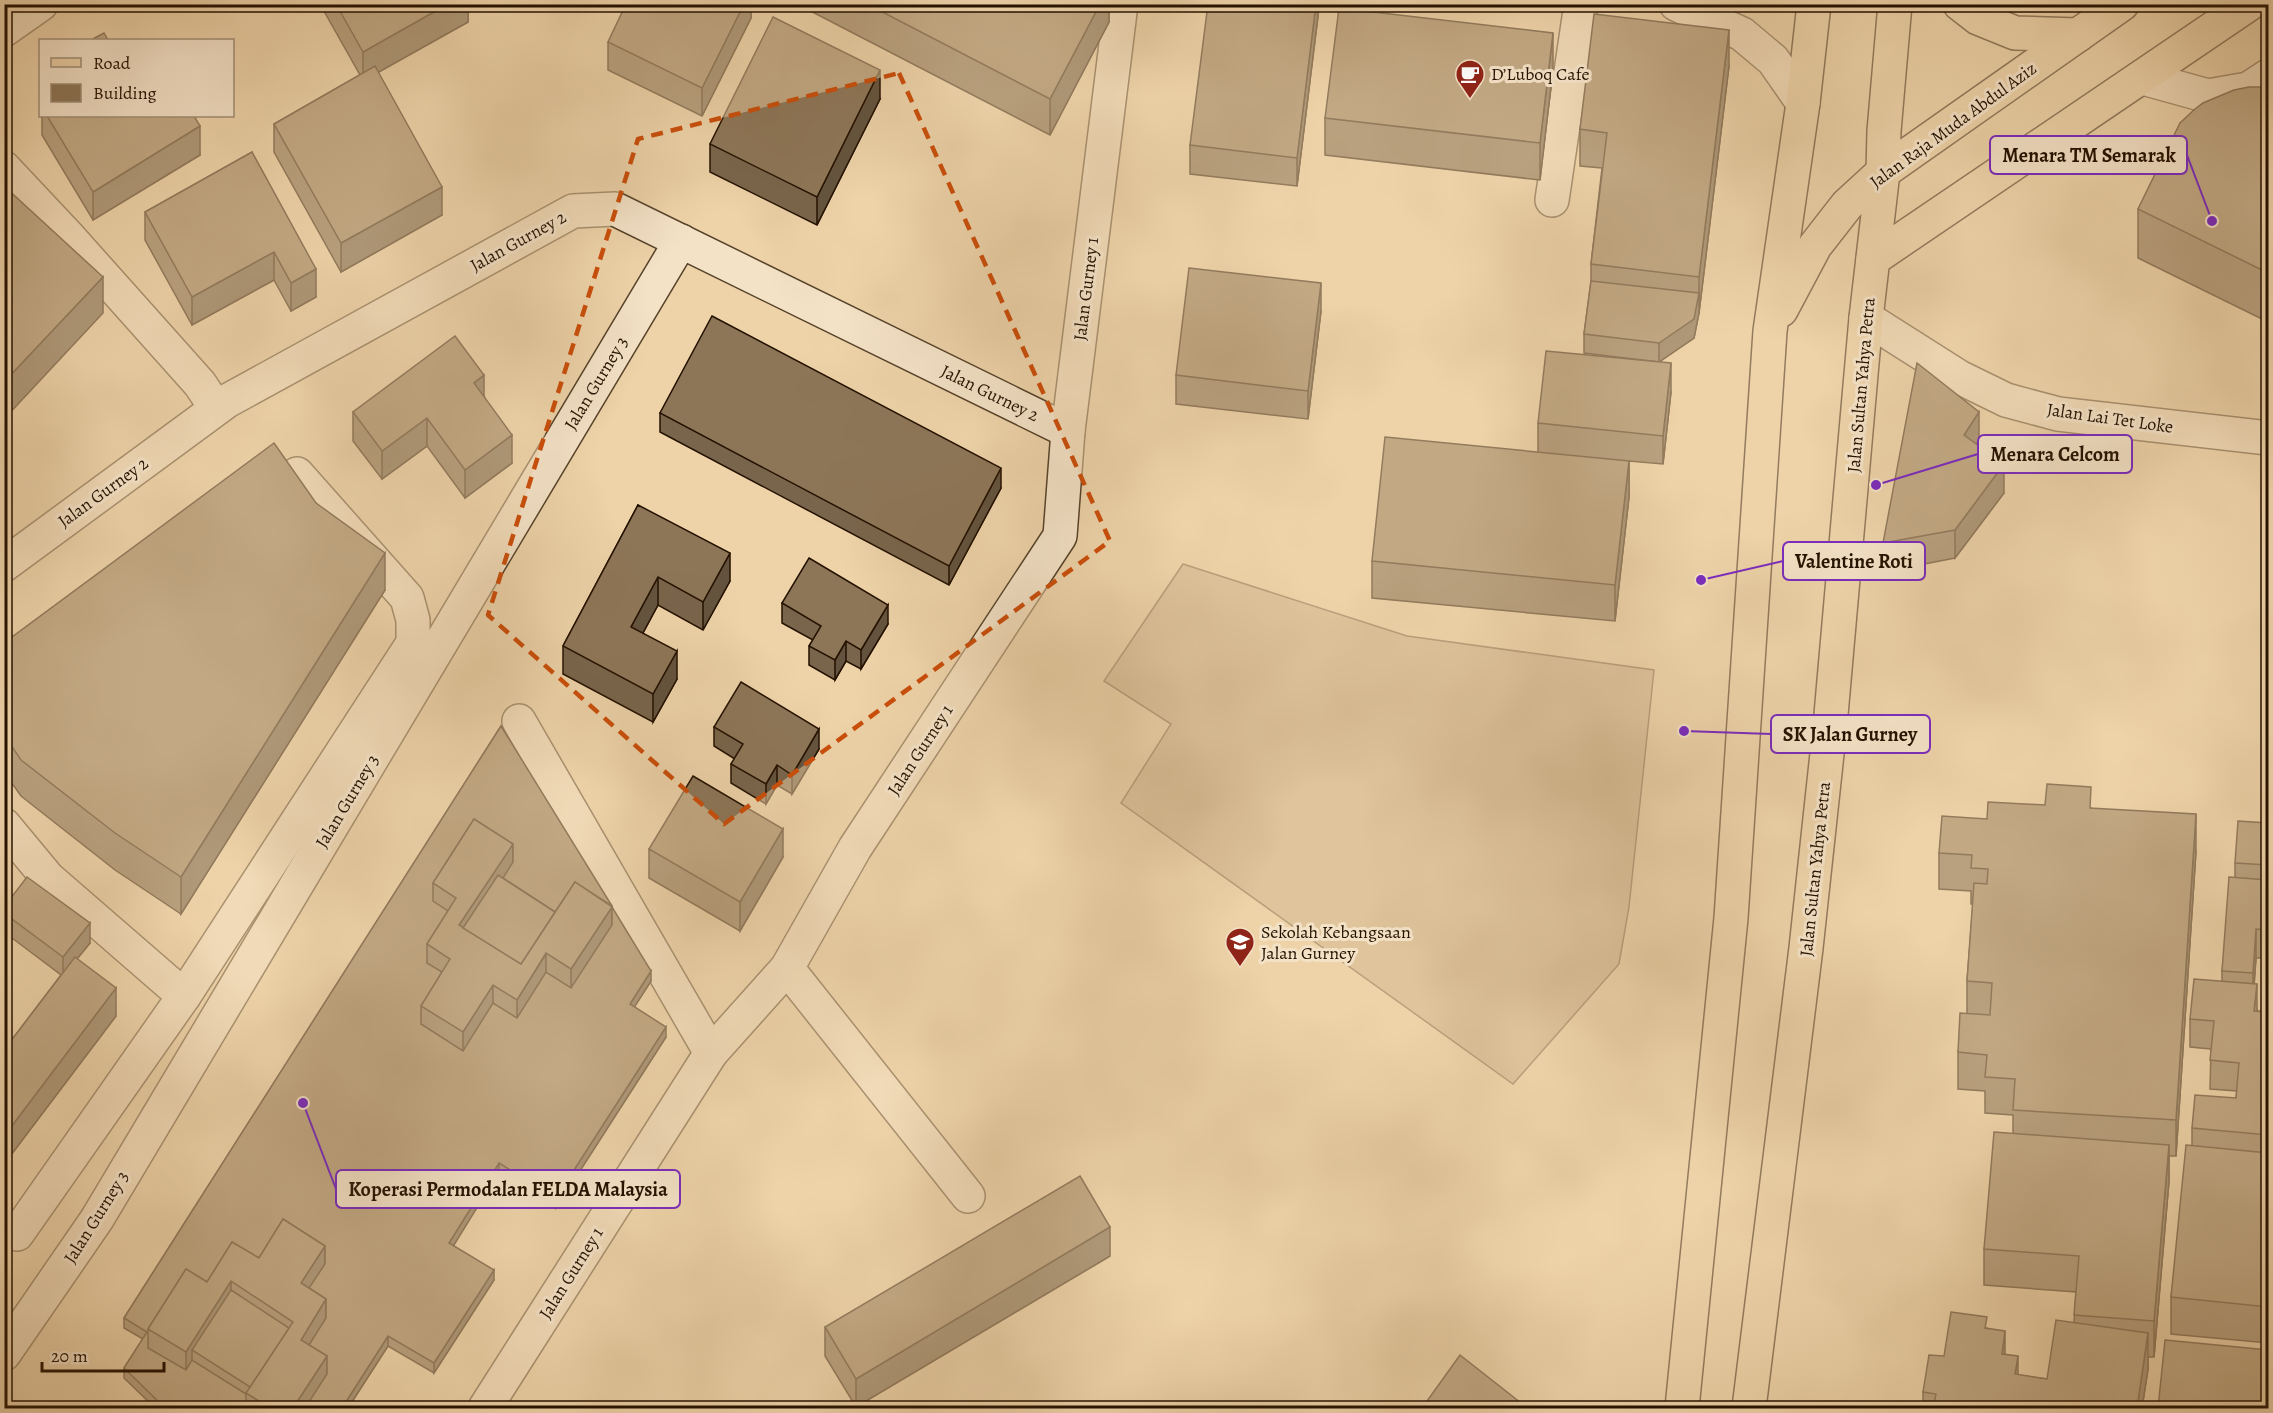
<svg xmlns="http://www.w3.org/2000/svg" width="2273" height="1413" viewBox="0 0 2273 1413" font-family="Alegreya,serif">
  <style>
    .garden { fill: #ccb28c; stroke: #786246; stroke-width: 1.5 }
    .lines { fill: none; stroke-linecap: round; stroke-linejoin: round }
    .minor-casing { stroke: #56422a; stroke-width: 36 }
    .major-casing { stroke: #241100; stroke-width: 36 }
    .minor { stroke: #f4e2c7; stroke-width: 33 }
    .major { stroke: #eed3a9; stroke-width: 33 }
    .wall { fill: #79654c; stroke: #241100; stroke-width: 1.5 }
    .shaded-wall { fill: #63533e; stroke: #241100; stroke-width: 1.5 }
    .building { fill: #8d7658; stroke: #241100; stroke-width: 1.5 }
    .marked { fill: none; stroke: #cb4e0a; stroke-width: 4.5; stroke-dasharray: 12 8; stroke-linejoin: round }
    .labels { text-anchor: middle; stroke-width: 6; stroke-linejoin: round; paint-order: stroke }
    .poi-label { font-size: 18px; fill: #241100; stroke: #f4e2c7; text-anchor: start }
    .street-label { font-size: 18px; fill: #241100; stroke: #f4e2c7 }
    .leader { fill: none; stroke: #7b2cbf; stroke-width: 2 }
    .callout-dot { fill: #7b2cbf; stroke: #f4e2c7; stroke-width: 2 }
    .callout { fill: #f4e2c7; stroke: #7b2cbf; stroke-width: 2 }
    .callout-label { font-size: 20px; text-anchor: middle; font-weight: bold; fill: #241100 }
  </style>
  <rect width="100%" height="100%" fill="#eed3a9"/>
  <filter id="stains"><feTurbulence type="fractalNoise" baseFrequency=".00333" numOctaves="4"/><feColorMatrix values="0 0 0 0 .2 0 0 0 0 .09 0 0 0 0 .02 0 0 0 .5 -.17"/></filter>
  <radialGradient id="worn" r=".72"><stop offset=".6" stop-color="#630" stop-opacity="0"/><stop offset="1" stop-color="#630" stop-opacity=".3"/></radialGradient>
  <polygon class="garden" points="1183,564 1407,636 1654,670 1629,907 1619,964 1513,1084 1121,803 1171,724 1104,681"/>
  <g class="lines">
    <g class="minor-casing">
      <g id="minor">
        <polyline points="1676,4 1742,34 1773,60 1803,103"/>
        <polyline points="4,30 41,4"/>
        <polyline points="2143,78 2208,96 2248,89 2268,76"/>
        <polyline points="4,168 67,235 200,384 216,408"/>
        <polyline points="1552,200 1581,4"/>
        <polyline points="1866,318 1959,377 2006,400 2058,414 2268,438"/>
        <polyline points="4,565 227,401 573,211 615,209 1068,431"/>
        <polyline points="519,721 711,1053"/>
        <polyline points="4,825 48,878 184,996"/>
        <polyline points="787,968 968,1196"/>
        <polyline points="4,1229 17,1234 184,996 413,643 413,620 407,598 297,474"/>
        <polyline points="4,1354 97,1219 681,241"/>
        <polyline points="485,1408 711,1053 787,968 855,848 1060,536 1068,431 1121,4"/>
      </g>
    </g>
    <g class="major-casing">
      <g id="major">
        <polyline points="1960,4 1978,18 2015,33 2078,35"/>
        <polyline points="1873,259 2249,4"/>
        <polyline points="1781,310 1815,246 1847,205 1883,172 2122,4"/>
        <polyline points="1682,1408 1731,918 1770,331 1803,103 1814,4"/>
        <polyline points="1749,1408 1806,948 1830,726 1866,318 1883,172 1884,131 1895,4"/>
      </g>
    </g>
    <use href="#minor" class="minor"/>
    <use href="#major" class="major"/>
  </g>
  <g class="wall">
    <polygon points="320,4 468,4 468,22 378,72 442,215 341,272 274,152 274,124 360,75"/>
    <polygon points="751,4 751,18 702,116 608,70 608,42"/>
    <polygon points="797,4 1109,4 1109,22 1050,135"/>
    <polygon points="1318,4 1318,16 1297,186 1190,174 1190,145"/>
    <polygon points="1729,66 1699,313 1694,338 1659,362 1584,353 1584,334 1591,281 1591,264 1602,168 1580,166 1580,129"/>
    <polygon points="1553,69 1540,180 1325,155 1325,118"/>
    <polygon points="2268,87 2268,322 2138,258 2138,209"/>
    <polygon points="880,99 817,225 710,172 710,144"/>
    <polygon points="42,116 194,116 200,155 93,220 42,135"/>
    <polygon points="252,152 316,297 291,311 274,280 192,325 145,240 145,212"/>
    <polygon points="1321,311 1308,419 1176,404 1176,375"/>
    <polygon points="1671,392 1663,464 1629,461 1629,497 1615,621 1372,598 1372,561 1538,452 1538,423"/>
    <polygon points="484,396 512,463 465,498 427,446 382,479 353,441 353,412"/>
    <polygon points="660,413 1001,488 949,585 660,432"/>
    <polygon points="1979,440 1976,444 2004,493 1955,558 1883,572 1883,543"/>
    <polygon points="316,503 385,590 181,914 115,870 21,796 4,772 4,643"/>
    <polygon points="638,505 730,581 703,630 658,605 643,633 677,679 653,722 563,674 563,646"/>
    <polygon points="782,603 888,624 861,669 846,661 835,680 809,665 809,646 813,640 782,623"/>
    <polygon points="501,726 651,981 634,1007 666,1037 556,1208 499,1172 453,1245 494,1280 434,1373 388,1346 348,1408 155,1408 124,1378 124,1368 143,1339 124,1328 124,1318"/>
    <polygon points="714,727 819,749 792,794 777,785 766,804 731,783 731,764 735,759 714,746"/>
    <polygon points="2091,808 2196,851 2176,1156 2169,1156 2169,1181 2154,1357 2148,1357 2148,1369 2142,1408 1923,1408 1923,1392 1944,1356 1987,1328 2005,1354 2018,1375 2047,1379 2074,1323 2076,1292 1984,1285 1984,1249 2013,1133 2013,1115 1985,1113 1985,1091 1958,1089 1958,1052 1967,1013 1967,981 1973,904 1971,904 1971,891 1939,889 1939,853 1987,819"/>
    <polygon points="2268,823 2268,958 2256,958 2254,984 2257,1011 2268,1012 2268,1343 2171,1334 2171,1297 2192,1146 2192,1128 2236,1098 2237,1091 2210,1089 2211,1049 2190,1047 2190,1019 2222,982 2222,971 2235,877 2235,863"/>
    <polygon points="649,849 783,857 740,931 649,878"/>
    <polygon points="4,907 90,943 77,959 116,1016 11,1155 4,1150 4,1050 61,975 4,932"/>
    <polygon points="1110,1256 856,1407 825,1356 825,1327"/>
  </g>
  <g class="shaded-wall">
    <polygon points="448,4 468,4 468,22 363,81 363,52"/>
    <polygon points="744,4 751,4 751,18 702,116 702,88"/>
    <polygon points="1100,4 1109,4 1109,22 1050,135 1050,99"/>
    <polygon points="1316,4 1318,4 1318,16 1297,186 1297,158"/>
    <polygon points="1729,30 1729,66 1699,313 1699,277"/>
    <polygon points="1553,33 1553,69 1540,180 1540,143"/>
    <polygon points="880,70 880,99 817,225 817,197"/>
    <polygon points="200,126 200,155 93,220 93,192"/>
    <polygon points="442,187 442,215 341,272 341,243"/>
    <polygon points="274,252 274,280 192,325 192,297"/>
    <polygon points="316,269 316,297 291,311 291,283"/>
    <polygon points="103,277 103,313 4,419 4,382"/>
    <polygon points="1321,283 1321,311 1308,419 1308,391"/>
    <polygon points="1699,293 1699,313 1694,338 1659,362 1659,343"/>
    <polygon points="1671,363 1671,392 1663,464 1663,436"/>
    <polygon points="484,375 484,404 474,383"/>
    <polygon points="1979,412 1979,440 1964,463 1964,435"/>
    <polygon points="427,418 427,446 382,479 382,451"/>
    <polygon points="512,435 512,463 465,498 465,470"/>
    <polygon points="1629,461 1629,497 1615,621 1615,585"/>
    <polygon points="2004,464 2004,493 1955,558 1955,530"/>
    <polygon points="1001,468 1001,488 949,585 949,566"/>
    <polygon points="385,553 385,590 181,914 181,877"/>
    <polygon points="730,553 730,581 703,630 703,602"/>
    <polygon points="658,577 658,605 631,655 631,627"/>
    <polygon points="888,605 888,624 861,669 861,650"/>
    <polygon points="846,641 846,661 835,680 835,660"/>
    <polygon points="677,651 677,679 653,722 653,694"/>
    <polygon points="819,729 819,749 792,794 792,775"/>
    <polygon points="777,765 777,785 766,804 766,784"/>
    <polygon points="2196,814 2196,851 2176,1156 2176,1120"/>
    <polygon points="783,829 783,857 740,931 740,902"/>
    <polygon points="513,844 513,872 468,940 459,925"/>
    <polygon points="612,907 612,935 571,998 571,969"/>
    <polygon points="90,923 90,943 63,976 63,957"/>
    <polygon points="2256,929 2256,958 2253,1002 2253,973"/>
    <polygon points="546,954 546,982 517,1028 517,1000"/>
    <polygon points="651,971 651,981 630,1014 630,1004"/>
    <polygon points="2257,984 2257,1013 2254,1011"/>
    <polygon points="493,985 493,1013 463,1061 463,1032"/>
    <polygon points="116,988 116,1016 11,1155 11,1127"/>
    <polygon points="666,1027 666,1037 556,1208 556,1198"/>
    <polygon points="2169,1145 2169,1181 2154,1357 2154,1321"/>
    <polygon points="499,1163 499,1172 449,1253 449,1243"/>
    <polygon points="1110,1227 1110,1256 856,1407 856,1379"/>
    <polygon points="325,1246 325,1274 305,1304 301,1283"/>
    <polygon points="494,1270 494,1280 434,1373 434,1363"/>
    <polygon points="231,1281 231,1310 192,1350 192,1370 186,1380 186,1352"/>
    <polygon points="326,1299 326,1328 305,1361 301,1340"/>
    <polygon points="2005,1331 2005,1367 2002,1354"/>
    <polygon points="2148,1333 2148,1369 2142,1408 2137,1408"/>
    <polygon points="388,1336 388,1346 348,1408 342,1408"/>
    <polygon points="327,1356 327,1384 311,1408 293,1408"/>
    <polygon points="2018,1356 2018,1392 2015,1374"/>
  </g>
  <g class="building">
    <polygon points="336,4 448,4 363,52"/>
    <polygon points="626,4 744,4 702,88 608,42"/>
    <polygon points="867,4 1100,4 1050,99"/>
    <polygon points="1208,4 1316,4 1297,158 1190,145"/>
    <polygon points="1339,8 1553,33 1540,143 1325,118"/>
    <polygon points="1594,14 1729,30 1699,277 1591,264 1607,133 1580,129"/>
    <polygon points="773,17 880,70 817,197 710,144"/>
    <polygon points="104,33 108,40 91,40"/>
    <polygon points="375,66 442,187 341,243 274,124"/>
    <polygon points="2249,87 2268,87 2268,273 2138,209 2180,123 2195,109 2203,103 2234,90"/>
    <polygon points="47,116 194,116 200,126 93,192"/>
    <polygon points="252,152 316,269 291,283 274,252 192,297 145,212"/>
    <polygon points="4,186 103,277 4,382"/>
    <polygon points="1189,268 1321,283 1308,391 1176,375"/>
    <polygon points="1591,281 1699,293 1694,319 1659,343 1584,334"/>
    <polygon points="712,316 1001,468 949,566 660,413"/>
    <polygon points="455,336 484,375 474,383 512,435 465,470 427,418 382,451 353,412"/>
    <polygon points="1546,351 1671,363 1663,436 1538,423"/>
    <polygon points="1917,363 1979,412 1964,435 2004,464 1955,530 1883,543"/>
    <polygon points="1385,437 1629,461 1615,585 1372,561"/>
    <polygon points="274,443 316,503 385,553 181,877 115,833 21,760 4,735 4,643"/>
    <polygon points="638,505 730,553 703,602 658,577 631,627 677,651 653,694 563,646"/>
    <polygon points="809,558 888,605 861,650 846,641 835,660 809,646 821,626 782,603"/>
    <polygon points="741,682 819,729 792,775 777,765 766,784 731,764 743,744 714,727"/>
    <polygon points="501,726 612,906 575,882 555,912 503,878 513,862 513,844 474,819 433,883 433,901 448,911 427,944 427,963 442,972 421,1006 421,1024 463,1051 493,1003 517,1018 546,972 571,988 612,925 612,907 651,971 630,1004 666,1027 556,1198 499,1163 449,1243 494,1270 434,1363 388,1336 342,1408 305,1408 327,1374 327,1356 309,1345 326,1318 326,1299 309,1288 325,1264 325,1246 283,1219 259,1258 232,1242 207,1282 186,1269 148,1329 148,1348 186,1370 192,1360 246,1394 246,1408 165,1408 124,1368 147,1332 124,1318"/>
    <polygon points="693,776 783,829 740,902 649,849"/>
    <polygon points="2047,784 2091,787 2090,808 2196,814 2176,1120 2013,1110 2015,1079 1985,1077 1987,1055 1958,1052 1960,1013 1990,1015 1992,983 1967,981 1974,883 1987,884 1988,869 1971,868 1972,855 1939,853 1942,816 1987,819 1988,802 2045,805"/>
    <polygon points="474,819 513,844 459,925 521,964 575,882 612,907 571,969 546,953 517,1000 493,985 463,1032 421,1006 450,959 427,944 456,898 433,883"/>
    <polygon points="2238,821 2268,823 2268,865 2235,863"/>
    <polygon points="498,875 555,912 521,964 463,928"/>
    <polygon points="27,877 90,923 63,957 4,913 4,907"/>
    <polygon points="2229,877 2268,880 2268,930 2256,929 2253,973 2222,971"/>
    <polygon points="75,957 116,988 11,1127 4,1122 4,1050"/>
    <polygon points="2194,979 2257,984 2254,1011 2268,1012 2268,1135 2192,1128 2195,1095 2236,1098 2239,1063 2210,1060 2214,1021 2190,1019"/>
    <polygon points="1994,1132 2169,1145 2154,1321 2074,1315 2079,1256 1984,1249"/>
    <polygon points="2186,1145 2268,1153 2268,1307 2171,1297"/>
    <polygon points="1080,1176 1110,1227 856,1379 825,1327"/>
    <polygon points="283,1219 325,1246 301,1283 326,1299 301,1340 327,1356 293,1408 270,1408 246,1393 293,1322 231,1281 186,1352 148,1329 186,1269 207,1282 232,1242 259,1258"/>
    <polygon points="231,1290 289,1328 250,1387 192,1350"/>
    <polygon points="1951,1312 1987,1317 1985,1328 2005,1331 2002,1354 2018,1356 2015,1374 2047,1379 2056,1320 2148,1333 2137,1408 2006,1408 2007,1405 1997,1403 1996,1408 1933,1408 1936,1394 1923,1392 1929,1355 1944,1356"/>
    <polygon points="2165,1340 2268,1350 2268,1408 2158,1408"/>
    <polygon points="1460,1355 1526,1407 1526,1408 1422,1408"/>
  </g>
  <path d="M0 0H2273V1413H0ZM899,73L1110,541L724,824L488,615L638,139Z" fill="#eed3a9" fill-opacity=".55" fill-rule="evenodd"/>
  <path class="marked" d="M899,73L1110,541L724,824L488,615L638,139Z"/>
  <defs>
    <g id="cafe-pin" transform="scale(1.5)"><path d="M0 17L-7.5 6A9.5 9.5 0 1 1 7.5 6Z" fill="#8f2418" stroke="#f4e2c7"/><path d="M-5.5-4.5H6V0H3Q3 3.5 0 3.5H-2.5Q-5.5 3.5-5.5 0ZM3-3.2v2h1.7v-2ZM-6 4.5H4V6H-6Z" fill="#fff"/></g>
    <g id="school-pin" transform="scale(1.5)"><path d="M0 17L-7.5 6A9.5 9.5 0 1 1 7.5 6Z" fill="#8f2418" stroke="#f4e2c7"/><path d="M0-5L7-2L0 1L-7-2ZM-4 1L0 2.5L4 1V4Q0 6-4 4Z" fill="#fff"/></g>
  </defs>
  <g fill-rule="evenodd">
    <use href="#cafe-pin" x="1470" y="74"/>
    <use href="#school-pin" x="1240" y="942"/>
  </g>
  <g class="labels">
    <g class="poi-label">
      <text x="1491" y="80">D’Luboq Cafe</text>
      <text x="1261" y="938">Sekolah Kebangsaan<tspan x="1261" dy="21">Jalan Gurney</tspan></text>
    </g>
    <g class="street-label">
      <text transform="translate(1953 125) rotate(-36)" y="6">Jalan Raja Muda Abdul Aziz</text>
      <text transform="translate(518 241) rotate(-29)" y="6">Jalan Gurney 2</text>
      <text transform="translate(1086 289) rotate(-83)" y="6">Jalan Gurney 1</text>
      <text transform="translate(596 383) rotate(-59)" y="6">Jalan Gurney 3</text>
      <text transform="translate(1861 385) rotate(-85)" y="6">Jalan Sultan Yahya Petra</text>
      <text transform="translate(990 393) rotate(26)" y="6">Jalan Gurney 2</text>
      <text transform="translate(2110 418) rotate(8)" y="6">Jalan Lai Tet Loke</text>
      <text transform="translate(103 492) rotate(-36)" y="6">Jalan Gurney 2</text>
      <text transform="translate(920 750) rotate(-57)" y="6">Jalan Gurney 1</text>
      <text transform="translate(347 801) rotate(-59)" y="6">Jalan Gurney 3</text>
      <text transform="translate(1815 869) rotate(-84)" y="6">Jalan Sultan Yahya Petra</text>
      <text transform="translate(96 1217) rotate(-58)" y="6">Jalan Gurney 3</text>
      <text transform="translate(571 1273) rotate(-58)" y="6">Jalan Gurney 1</text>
    </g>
  </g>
  <path class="leader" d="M2212 221L2187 155M1876 485L1978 454M1701 580L1783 561M1684 731L1771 734M303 1103L336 1189"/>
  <g class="callout-dot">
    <circle cx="2212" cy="221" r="6"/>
    <circle cx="1876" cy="485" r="6"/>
    <circle cx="1701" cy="580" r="6"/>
    <circle cx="1684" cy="731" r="6"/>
    <circle cx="303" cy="1103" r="6"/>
  </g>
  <g class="callout">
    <rect x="1990" y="136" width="197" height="38" rx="6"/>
    <rect x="1978" y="435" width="154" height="38" rx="6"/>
    <rect x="1783" y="542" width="142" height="38" rx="6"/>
    <rect x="1771" y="715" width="159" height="38" rx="6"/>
    <rect x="336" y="1170" width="344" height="38" rx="6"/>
  </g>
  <g class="callout-label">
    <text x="2089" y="162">Menara TM Semarak</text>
    <text x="2055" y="461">Menara Celcom</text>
    <text x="1854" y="568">Valentine Roti</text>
    <text x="1850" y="741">SK Jalan Gurney</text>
    <text x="508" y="1196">Koperasi Permodalan FELDA Malaysia</text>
  </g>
  <rect width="2273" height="1413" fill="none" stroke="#eed3a9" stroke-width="24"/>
  <rect x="6" y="6" width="2261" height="1401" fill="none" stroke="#241100" stroke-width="3"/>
  <rect x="12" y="12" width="2249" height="1389" fill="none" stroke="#241100" stroke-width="1.5"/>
  <rect x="39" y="39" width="195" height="78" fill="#f4e2c7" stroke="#a18e77" stroke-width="1.5"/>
  <rect x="51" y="58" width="30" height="9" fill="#eed3a9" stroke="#a18e77" stroke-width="1.5"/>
  <text x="93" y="69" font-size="18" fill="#241100">Road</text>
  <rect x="51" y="84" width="30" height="18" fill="#8d7658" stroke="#a18e77" stroke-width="1.5"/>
  <text x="93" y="99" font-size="18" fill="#241100">Building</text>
  <path d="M42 1362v9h122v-9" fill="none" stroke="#241100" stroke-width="3"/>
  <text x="51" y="1362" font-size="18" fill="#241100" stroke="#f4e2c7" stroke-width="4.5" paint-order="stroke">20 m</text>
  <rect width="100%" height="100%" filter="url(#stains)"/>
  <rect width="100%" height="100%" fill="url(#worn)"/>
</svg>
